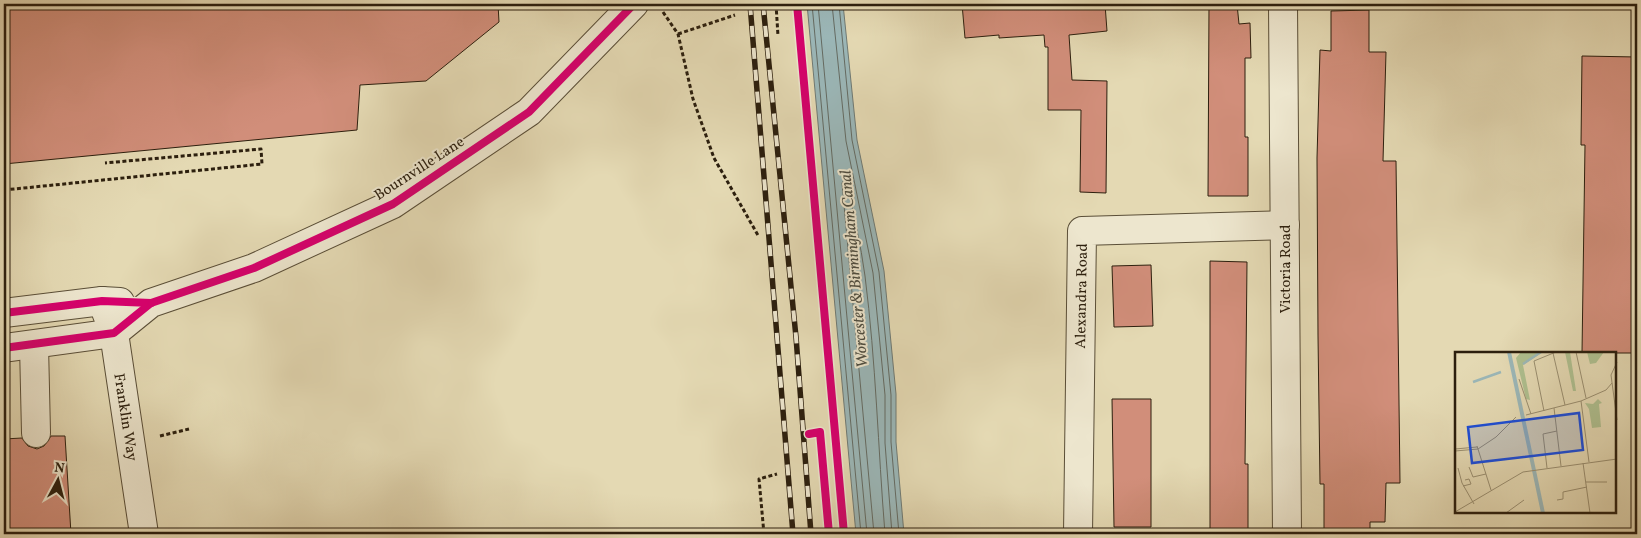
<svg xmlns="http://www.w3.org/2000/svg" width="1641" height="538" viewBox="0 0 1641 538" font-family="Vollkorn,serif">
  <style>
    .water { fill: #9bb7b8; stroke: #6f7a74 }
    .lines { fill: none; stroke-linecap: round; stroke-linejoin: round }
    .shore { stroke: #646b63; stroke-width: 1 }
    .building { fill: #d18e7a; stroke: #2c1f0e }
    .minor-casing { stroke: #5a4e37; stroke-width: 30 }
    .path { stroke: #2c1f0e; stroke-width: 3; stroke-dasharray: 4 2.5; stroke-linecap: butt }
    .minor { stroke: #ede6ce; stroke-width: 28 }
    .rail-casing { stroke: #2c1f0e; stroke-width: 5.5 }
    .rail { stroke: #ede6ce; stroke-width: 4; stroke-dasharray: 11; stroke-linecap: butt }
    .cycleway-casing { stroke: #ede6ce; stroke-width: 11 }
    .cycleway { stroke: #d6006c; stroke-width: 8 }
    .labels { text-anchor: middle; stroke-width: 4; stroke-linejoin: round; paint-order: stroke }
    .street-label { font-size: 15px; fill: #2c1f0e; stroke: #ede6ce }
    .water-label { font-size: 16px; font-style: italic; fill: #4d4d41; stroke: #ede6ce }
    .inset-river { fill: none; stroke: #9bb7b8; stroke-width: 2.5 }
    .inset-road { fill: none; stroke: #9a8f71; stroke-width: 1 }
    .view { fill: #1d4ed8; fill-opacity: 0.15; stroke: #1d4ed8; stroke-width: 2.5 }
    .inset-edge { fill: none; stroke: #2c1f0e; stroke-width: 2.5 }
  </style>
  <rect width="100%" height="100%" fill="#e4d9b3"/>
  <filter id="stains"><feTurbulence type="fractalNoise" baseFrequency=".004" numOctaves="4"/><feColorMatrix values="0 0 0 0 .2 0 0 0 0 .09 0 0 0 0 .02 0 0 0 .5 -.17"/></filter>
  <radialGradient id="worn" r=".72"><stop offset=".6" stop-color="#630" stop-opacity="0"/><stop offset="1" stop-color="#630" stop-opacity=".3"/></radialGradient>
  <polygon class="water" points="807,4 843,4 857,140 884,271 896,394 896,442 904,534 856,534"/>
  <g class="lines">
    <g class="shore">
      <polyline points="812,4 861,534"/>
      <polyline points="818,4 867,534"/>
      <polyline points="832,4 846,141 873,273 885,395 885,443 892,534"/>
      <polyline points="839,4 852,140 879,272 891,395 891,442 899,534"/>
      <path d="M874,534L842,183L844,180L847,182C853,213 861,245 865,276C876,362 878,448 885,534"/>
    </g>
  </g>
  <g class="building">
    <polygon points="4,4 498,4 499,22 426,81 360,85 357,130 4,164"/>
    <polygon points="962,4 1105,4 1107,31 1069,35 1072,80 1107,81 1106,193 1080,192 1081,110 1048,110 1048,47 1045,47 1044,35 999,38 999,35 965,38"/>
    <polygon points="1209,4 1237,4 1239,24 1250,23 1251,58 1245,58 1245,137 1248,137 1248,196 1208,196"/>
    <polygon points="1369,10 1369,52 1386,52 1383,161 1396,161 1400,483 1386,483 1385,522 1370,522 1370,530 1324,530 1324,484 1320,484 1318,336 1317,158 1320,50 1331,51 1331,11"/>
    <polygon points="1582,56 1637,57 1637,353 1582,353 1585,145 1581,145"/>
    <polygon points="1210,261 1247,262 1245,464 1248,464 1248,534 1210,534"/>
    <polygon points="1151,265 1153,326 1114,327 1112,266"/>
    <polygon points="1112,399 1151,399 1151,527 1114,527"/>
    <polygon points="51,436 65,436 71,534 4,534 4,439 22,438 28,446 37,449 44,446"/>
  </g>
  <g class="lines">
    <g class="minor-casing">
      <g id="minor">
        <polyline points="1283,4 1287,534"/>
        <polyline points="102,301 114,333 144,534"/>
        <polyline points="4,313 102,301 120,302"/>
        <polyline points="34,345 36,433"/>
        <polyline points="4,348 114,333 151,303 254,268 393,204 529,112 634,4"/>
        <polyline points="1078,534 1082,231 1285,225"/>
      </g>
    </g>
    <g class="path">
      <polyline points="776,4 778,36"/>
      <polyline points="663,12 678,34 693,99 714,158 759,237"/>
      <polyline points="678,34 735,15"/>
      <polyline points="4,190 262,164 261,149 105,163"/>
      <polyline points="160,436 189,429"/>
      <polyline points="764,534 759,479 777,474"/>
    </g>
    <use href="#minor" class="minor"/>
    <g class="rail-casing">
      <g id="rail">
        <polyline points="750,4 793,534"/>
        <polyline points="763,4 796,337 811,534"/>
      </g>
    </g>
    <use href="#rail" class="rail"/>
    <g class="cycleway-casing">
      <g id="cycleway">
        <polyline points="797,4 844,534"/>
        <polyline points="4,313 102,301 151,303"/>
        <polyline points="4,348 114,333 151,303 254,268 393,204 529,112 634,4"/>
        <polyline points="809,434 820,432 829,534"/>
      </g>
    </g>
    <use href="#cycleway" class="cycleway"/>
  </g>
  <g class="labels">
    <g class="street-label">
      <text transform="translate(419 168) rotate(-33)" y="5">Bournville Lane</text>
      <text transform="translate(1285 269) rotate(-90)" y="5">Victoria Road</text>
      <text transform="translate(1081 296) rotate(-89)" y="5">Alexandra Road</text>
      <text transform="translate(126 417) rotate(81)" y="5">Franklin Way</text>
    </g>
    <g class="water-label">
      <text transform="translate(853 269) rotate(-95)" y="6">Worcester &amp; Birmingham Canal</text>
    </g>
  </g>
  <g transform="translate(1455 352)">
    <rect width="161" height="161" fill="#e4d9b3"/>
    <path d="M66,0H88L68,13L75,48L71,47L61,6ZM110,0H115L121,39H118ZM132,0H149L141,11L135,12ZM143,47L147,51L144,52L146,75L137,76L134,57L130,51L138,52Z" fill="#afc090"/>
    <path d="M52,0H56L90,161H86Z" fill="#9bb7b8"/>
    <path class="inset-river" d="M68,12L86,0M18,30L46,20"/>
    <path class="inset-road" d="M121,0L131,46M98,1L110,53M162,10L156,23L162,68M64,27L76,62M126,49L134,110M99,56L106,114M89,59L79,9L101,0M71,63L126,49L151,38L157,31M22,94L36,138M0,97L22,95M0,99L23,97L41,85L61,65M128,111L135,161M14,115L18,125L31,122M3,116L7,131L19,152M92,116L88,82L102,79M131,130H152M8,134L16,132L14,127L10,128M102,148L108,147V140L132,135M0,160L68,120L162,107M51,161L69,148"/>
    <path class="view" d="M124,61L128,98L17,111L13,75Z"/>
    <rect width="161" height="161" class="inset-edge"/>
  </g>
  <rect width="1641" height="538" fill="none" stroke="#e4d9b3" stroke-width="20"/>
  <rect x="5" y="5" width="1631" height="528" fill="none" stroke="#2c1f0e" stroke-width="2.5"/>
  <rect x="10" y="10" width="1621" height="518" fill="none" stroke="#2c1f0e"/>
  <g transform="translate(58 480) rotate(7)" stroke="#ede6ce" stroke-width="4" paint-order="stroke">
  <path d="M0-4L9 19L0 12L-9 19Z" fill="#2c1f0e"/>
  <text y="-8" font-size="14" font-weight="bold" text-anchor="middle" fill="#2c1f0e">N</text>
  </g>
  <rect width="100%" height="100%" filter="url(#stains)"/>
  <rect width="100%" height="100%" fill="url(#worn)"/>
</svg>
